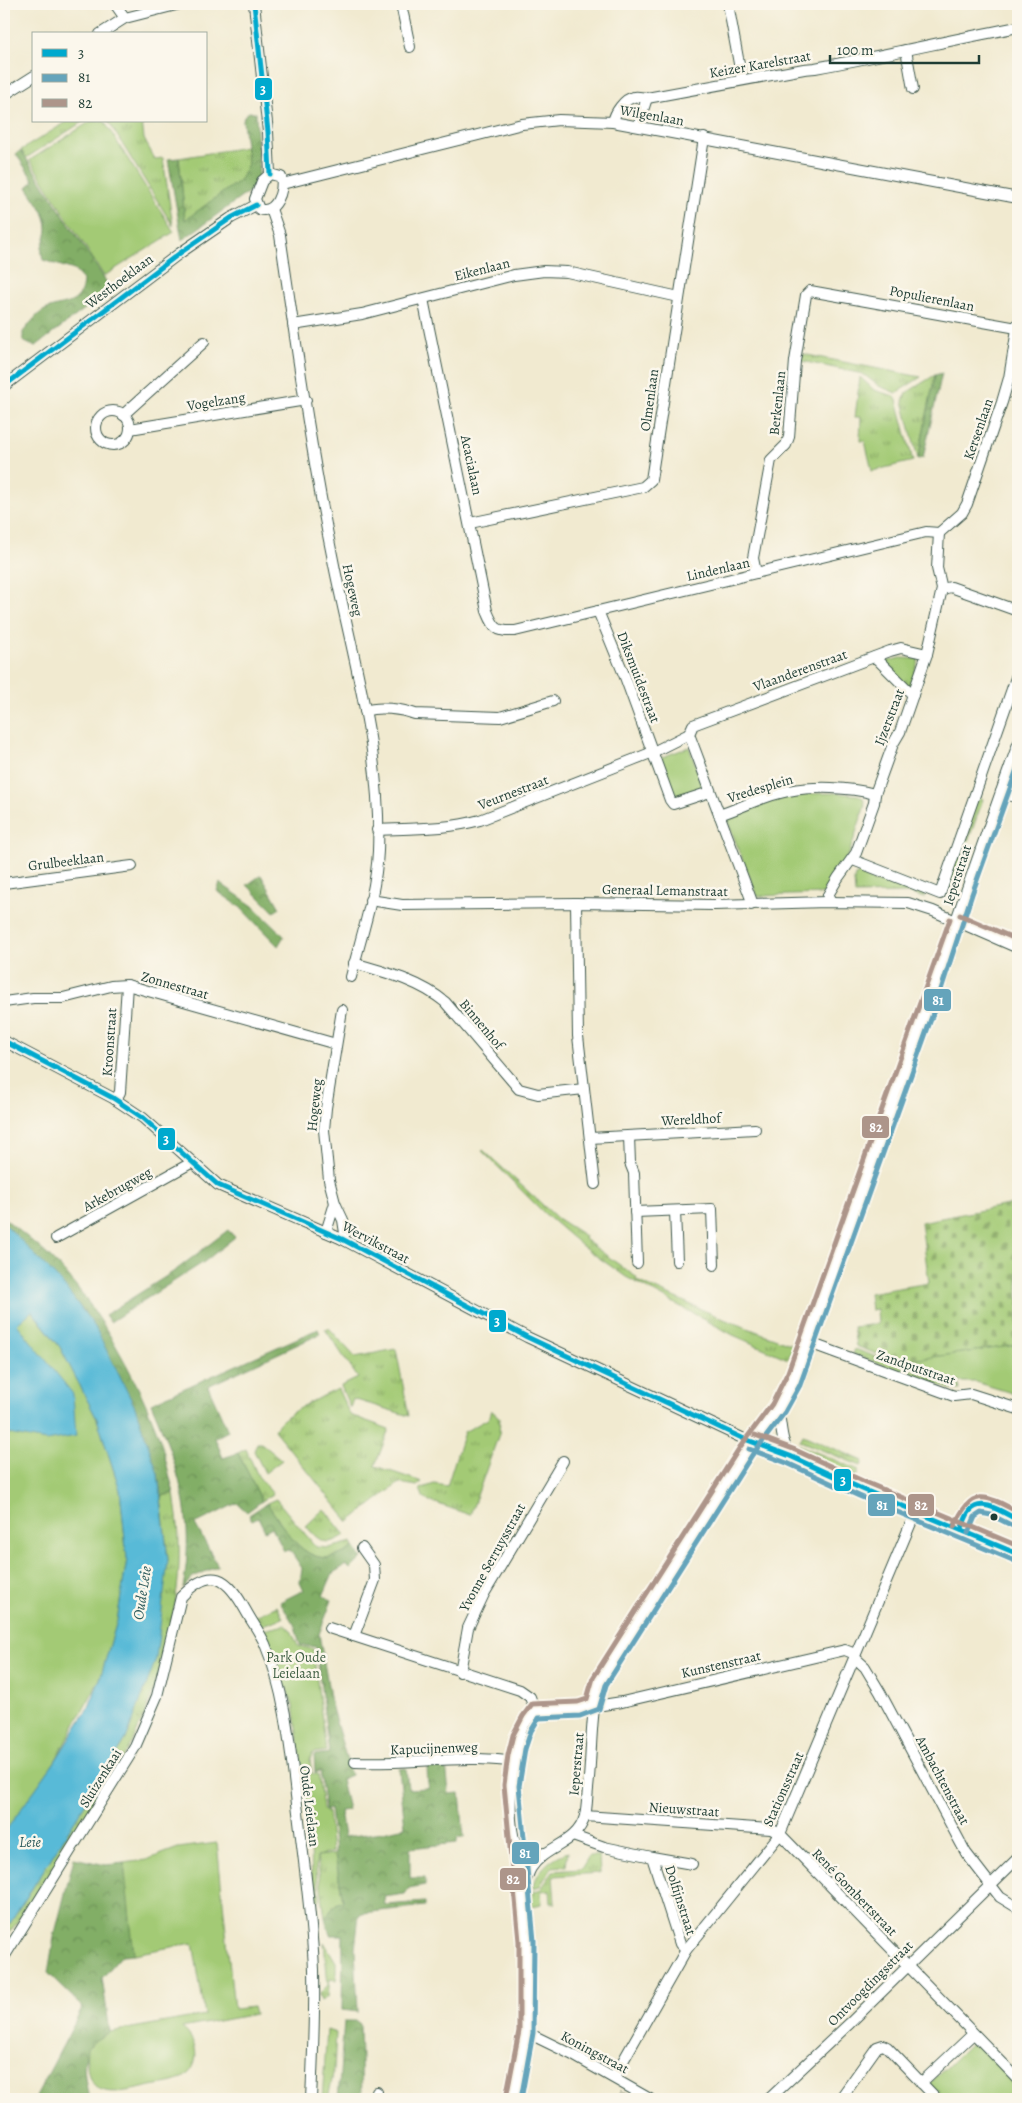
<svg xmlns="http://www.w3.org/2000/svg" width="1022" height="2103" viewBox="0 0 1022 2103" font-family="Alegreya,serif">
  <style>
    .grass { fill: url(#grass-tufts); stroke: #618454 }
    .forest { fill: url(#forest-crowns); stroke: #50764d }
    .cemetery { fill: url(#cemetery-stones); stroke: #618454 }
    .green { fill: #a3ca75; stroke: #618454 }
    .water { fill: #59bad7; stroke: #3c7c86 }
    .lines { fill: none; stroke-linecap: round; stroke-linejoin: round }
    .minor-tunnel { stroke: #c7c7b1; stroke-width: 10; stroke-dasharray: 10 5; stroke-linecap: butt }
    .minor-casing { stroke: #3e574b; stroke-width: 12 }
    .minor { stroke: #fff; stroke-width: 10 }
    .bus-1-casing { stroke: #fbf7ec; stroke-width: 9 }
    .bus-2-casing { stroke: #fbf7ec; stroke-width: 9 }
    .bus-3-casing { stroke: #fbf7ec; stroke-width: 9 }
    .bus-1 { stroke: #00a9ce; stroke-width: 5 }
    .bus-2 { stroke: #65a4bb; stroke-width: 5 }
    .bus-3 { stroke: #ad958a; stroke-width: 5 }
    .bus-dot { fill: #1f3d34; stroke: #fbf7ec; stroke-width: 2 }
    .labels { text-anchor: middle; stroke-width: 5; stroke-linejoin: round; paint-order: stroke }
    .street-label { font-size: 14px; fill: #1f3d34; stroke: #fbf7ec }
    .park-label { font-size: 14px; fill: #406044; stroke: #fbf7ec }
    .water-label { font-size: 15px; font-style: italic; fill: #2e5c5d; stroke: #fbf7ec }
    .line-badge { stroke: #fbf7ec; stroke-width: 2 }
    .badge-label { font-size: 14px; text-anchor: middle; font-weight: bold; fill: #fff }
  </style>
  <defs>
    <pattern id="grass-tufts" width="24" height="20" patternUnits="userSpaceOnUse" patternTransform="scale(1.25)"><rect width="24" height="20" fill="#a3ca75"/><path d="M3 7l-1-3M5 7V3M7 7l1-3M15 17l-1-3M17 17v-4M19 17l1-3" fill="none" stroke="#84a561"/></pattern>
    <pattern id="forest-crowns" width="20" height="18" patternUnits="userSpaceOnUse" patternTransform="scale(1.25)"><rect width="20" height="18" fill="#82ae66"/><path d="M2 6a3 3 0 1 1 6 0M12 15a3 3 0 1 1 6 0" fill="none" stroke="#6a8f55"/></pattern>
    <pattern id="cemetery-stones" width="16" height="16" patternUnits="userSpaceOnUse" patternTransform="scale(1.25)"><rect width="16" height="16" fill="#a3ca75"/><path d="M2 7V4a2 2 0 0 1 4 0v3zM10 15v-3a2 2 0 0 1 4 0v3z" fill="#84a561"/></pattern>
  </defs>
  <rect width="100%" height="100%" fill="#fbf7ec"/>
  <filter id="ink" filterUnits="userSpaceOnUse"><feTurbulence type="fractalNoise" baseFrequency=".02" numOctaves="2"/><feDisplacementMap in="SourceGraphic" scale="10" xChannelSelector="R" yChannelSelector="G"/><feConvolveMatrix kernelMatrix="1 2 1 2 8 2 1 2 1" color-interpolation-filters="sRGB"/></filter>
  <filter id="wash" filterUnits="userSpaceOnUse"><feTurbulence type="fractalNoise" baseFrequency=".0096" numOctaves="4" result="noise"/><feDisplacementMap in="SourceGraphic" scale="20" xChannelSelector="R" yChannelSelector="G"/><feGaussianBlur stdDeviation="1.12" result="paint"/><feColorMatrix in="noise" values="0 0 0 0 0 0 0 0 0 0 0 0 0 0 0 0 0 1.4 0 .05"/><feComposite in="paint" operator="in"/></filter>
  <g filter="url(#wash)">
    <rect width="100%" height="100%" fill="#f1ead0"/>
    <g class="grass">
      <polygon points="68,121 84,121 26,158 21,150"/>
      <polygon points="108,121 142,121 144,139 155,159 163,158 173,226"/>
      <polygon points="246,147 248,164 240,180 185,221 179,158"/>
      <polygon points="802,354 921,377 896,393 879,386 863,374 801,361"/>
      <polygon points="935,375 918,459 903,401 906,393"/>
      <polygon points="860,377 874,390 894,396 897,400 913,461 872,471 865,441 860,441 861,417 855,417"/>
      <polygon points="901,658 919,659 909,689 882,662"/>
      <polygon points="977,796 983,799 952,888 945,885"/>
      <polygon points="863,871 865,878 908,890 907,884 927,892 924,898 908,893 855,894 854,881 855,875"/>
      <polygon points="483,1150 557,1218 585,1236 584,1239 636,1277 637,1281 726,1320 793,1345 788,1359 733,1335 626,1277 581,1245 545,1214 482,1151"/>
      <polygon points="329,1328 355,1357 396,1349 409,1416 353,1399 350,1408 341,1386 358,1378 325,1329"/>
      <polygon points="855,1349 953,1385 959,1385 960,1390 949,1389 853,1354"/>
      <path d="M338,1389L350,1415L389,1429L375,1466L422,1482L417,1486L399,1483L349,1522L274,1430C284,1412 320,1398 338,1389Z"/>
      <polygon points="491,1410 500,1418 499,1434 470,1515 424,1499 420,1489 434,1484 447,1486 464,1432 488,1419"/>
      <polygon points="803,1435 863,1461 861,1466 800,1441"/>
      <polygon points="257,1443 261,1443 282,1460 265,1473 254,1451"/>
      <polygon points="799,1445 859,1470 856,1477 796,1451"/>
      <polygon points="246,1449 258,1476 273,1494 262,1501 238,1453"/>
      <path d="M174,1493C176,1510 179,1526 179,1543C182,1603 159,1690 131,1744C94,1813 46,1876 4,1942V1933L126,1739L168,1560L161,1496Z"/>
      <path d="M276,1499L316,1547L329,1548L352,1542L354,1547C310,1578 289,1535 267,1503Z"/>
      <path d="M324,1509L345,1535C326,1548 319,1541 306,1526Z"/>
      <polygon points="277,1606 283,1618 259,1626 253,1617"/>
      <path d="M568,1852L566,1866L552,1867L540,1886L533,1888C537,1870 550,1858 568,1852Z"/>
      <polygon points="335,1854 343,1901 329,1912 325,1918 317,1856"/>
      <polygon points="589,1856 599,1856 600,1873 553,1876 555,1903 551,1903 550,1890 541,1891 542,1904 532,1906 531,1892 541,1889 553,1871 581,1869"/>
      <polygon points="324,1942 336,1962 336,1980 330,1979 328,1996 321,2001 319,1994 328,1985"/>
      <polygon points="327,2030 336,2033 334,2070 328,2099 322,2099"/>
    </g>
    <g class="forest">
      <polygon points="249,112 256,113 259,177 250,191 182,240 168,159 179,158 185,220 240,180 248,164 243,121 244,116"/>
      <path d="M21,150L111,289L36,346L31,345L23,341V332C29,325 35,316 43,311C61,301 82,309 83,280L74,270L43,260C39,242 46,243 47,229C47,212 35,200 27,187L34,181L16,154Z"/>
      <polygon points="942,373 923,458 918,459 935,375"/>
      <polygon points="261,875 280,908 274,912 247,885"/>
      <polygon points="220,883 253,906 284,936 278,946 239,906 217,891"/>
      <path d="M4,1218C26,1236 49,1254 68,1276C104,1318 145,1393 162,1446C166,1461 170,1478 174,1493L161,1496L158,1474L4,1223Z"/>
      <polygon points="228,1230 235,1237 204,1262 110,1322 105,1315 176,1270"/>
      <path d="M318,1329L320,1334L208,1386L228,1431L215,1438L223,1458L238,1453L262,1501L247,1512L237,1503L195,1524L218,1566L193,1577L183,1588C196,1517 178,1466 151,1403Z"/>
      <path d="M267,1503C289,1535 310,1578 354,1547L362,1558L350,1569L346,1565L333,1573L323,1596L332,1600L319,1634L332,1708L351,1775L341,1779L348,1810L340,1811L344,1837L383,1832L405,1827L399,1769L406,1768L408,1789L428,1788L427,1766L446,1764L449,1794L460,1793L464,1837L457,1838V1843L410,1848V1878H425V1885L409,1888L405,1894L384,1897L385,1905L425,1902V1906L362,1913L359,1915L355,1949L358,2012L342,2010L343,1935H330L325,1918L336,1904L343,1901L336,1860L330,1809L325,1810L320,1771L315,1773L314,1755L329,1753L316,1647L300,1645L295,1626L280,1602L304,1590L300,1583L302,1568L290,1550L284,1551L272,1527L265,1531L258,1517L252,1520L249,1515Z"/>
      <path d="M74,1858L106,1865L124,1863L134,1954L122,1955L102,1978L110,2032C77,2047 83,2069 89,2099H35L83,2007L48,1973L54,1937Z"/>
      <polygon points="344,2021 356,2021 360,2024 362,2096 351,2095 349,2099 338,2099"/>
    </g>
    <polygon class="cemetery" points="1018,1203 1018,1345 898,1362 856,1346 853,1327 878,1324 877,1309 871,1310 869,1293 929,1283 921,1222"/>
    <g class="green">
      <polygon points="91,121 104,121 174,232 104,276 30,160"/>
      <polygon points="689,747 704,788 673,800 657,759"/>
      <polygon points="836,793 858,795 863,798 865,805 849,854 824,894 757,896 727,820 728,816 772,798 793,794"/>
      <polygon points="4,1285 25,1303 60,1347 97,1419 120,1490 127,1559 117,1621 100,1679 54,1763 4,1834"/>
      <polygon points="1018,1345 1018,1395 976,1382 952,1382 898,1362"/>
      <polygon points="285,1625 291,1630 298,1646 313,1649 326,1751 313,1753 310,1759 312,1774 318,1774 323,1809 326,1812 328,1811 332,1852 317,1856 316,1868 320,1900 312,1902 311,1832 293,1705 263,1630"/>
      <path d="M217,1843L234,2009L253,2007L255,2014L182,2028C198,2040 203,2067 181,2079C172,2084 158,2084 147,2087C110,2095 83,2099 87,2049L96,2040L110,2032L205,2015L193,1943L134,1954L124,1863L146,1860L178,1848Z"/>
      <polygon points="974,2040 1018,2085 1018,2099 945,2099 930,2084"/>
    </g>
    <polygon class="water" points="4,1223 62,1283 95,1327 135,1407 158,1474 168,1560 156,1659 126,1739 4,1933 4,1833 54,1763 89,1707 100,1679 117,1621 127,1559 120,1490 97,1419 60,1347 32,1311 17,1324 73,1394 76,1436 46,1441 4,1433 4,1292 9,1290 4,1285"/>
  </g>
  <g filter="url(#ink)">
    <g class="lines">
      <polyline class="minor-tunnel" points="622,2099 625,2094"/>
      <g class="minor-casing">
        <g id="minor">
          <polyline points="115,4 125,18"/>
          <polyline points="254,4 268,132 270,174"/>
          <polyline points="401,4 410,47"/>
          <polyline points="728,4 742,80"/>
          <polyline points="100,34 125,18 180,4"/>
          <polyline points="906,50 913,89"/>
          <polyline points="4,95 34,76"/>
          <path d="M613,122C615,112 624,99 634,97C638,96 644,98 647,98L804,69L815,68C883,56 950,40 1018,27"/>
          <polyline points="638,126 647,98"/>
          <path d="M270,174L281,177C284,191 276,215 259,209L255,199L262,181Z"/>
          <polyline points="282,184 522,124 559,120 613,122 1018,198"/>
          <path d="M271,209L280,235C296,343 311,453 333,560C352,656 382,752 378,851C376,894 361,936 351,977"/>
          <path d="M423,299L487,611C494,628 496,632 515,631L926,532L939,533"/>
          <polyline points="293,325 362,314 514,275 544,271 567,272 679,297"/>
          <polyline points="4,386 180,253 231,218 256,205"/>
          <circle cx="113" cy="428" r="17"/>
          <polyline points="123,415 204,342"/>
          <polyline points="130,429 306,400"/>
          <polyline points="470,523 643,487 651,480 704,138"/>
          <polyline points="939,533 962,513 967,504 1002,402 1009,378 1018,323"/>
          <polyline points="756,573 753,558 771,460 786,445 789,437 795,361 806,295 810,291 1017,328"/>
          <polyline points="942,589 951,587 1018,611"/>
          <polyline points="598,611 625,677 670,800 673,804 710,792"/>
          <polyline points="875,657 913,695"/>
          <path d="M365,711C379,706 401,709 415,714L500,717L553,701"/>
          <polyline points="689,734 693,725 890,651 901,648 927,654"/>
          <polyline points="689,734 751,899 751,905"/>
          <polyline points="1001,792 1018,798"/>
          <path d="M719,815C741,808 765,795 788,791C815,786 848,787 875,794"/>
          <path d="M377,830C414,828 444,830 480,820L653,752L689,734"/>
          <polyline points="853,860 940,894 1018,672"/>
          <polyline points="4,883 132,866"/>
          <polyline points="370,900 402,905 576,903 714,905 827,902 908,903 933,911 1018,948"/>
          <polyline points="827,902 828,895 838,878 856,853 874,803 875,794 893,744 900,732 927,654 942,589 937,568 939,533"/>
          <polyline points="576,903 578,1036 595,1184"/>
          <path d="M354,963C385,972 420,981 445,1002L519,1089L538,1094L584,1089"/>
          <polyline points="4,1002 33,998 63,998 111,986 127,985 336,1044"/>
          <polyline points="4,1041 113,1098 143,1118 218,1185 342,1239 527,1337 742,1438 790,1456 862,1489 1018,1554"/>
          <polyline points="116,1100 120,1092 127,985"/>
          <polyline points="629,1136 630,1163 634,1173 637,1263"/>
          <polyline points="590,1138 755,1129"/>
          <polyline points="675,1211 677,1261"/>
          <polyline points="635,1212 712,1209 714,1265"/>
          <polyline points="326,1232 335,1203"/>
          <polyline points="56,1238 191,1163"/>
          <polyline points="342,1239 345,1233 343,1220 335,1203 329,1180 324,1130 326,1108 342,1010"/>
          <polyline points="807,1342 954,1396 971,1394 1018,1409"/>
          <path d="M778,1408C782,1427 780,1438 790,1456"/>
          <polyline points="329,1628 520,1690 530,1697 535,1711"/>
          <polyline points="354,1636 375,1580 374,1565 362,1548"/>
          <polyline points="854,1657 865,1667 880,1692 966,1853 1000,1897 1018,1908"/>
          <polyline points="460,1672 468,1628 484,1594 563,1461"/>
          <path d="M535,1711C564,1710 593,1707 622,1702L845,1650L855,1654"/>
          <path d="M535,1711C531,1715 526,1721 523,1726C513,1748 502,1835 521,1852C528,1858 536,1855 544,1853"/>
          <path d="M355,1762C397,1764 438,1758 479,1759C491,1760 503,1759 514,1763"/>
          <polyline points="585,1816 771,1829 780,1834 1018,2079"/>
          <polyline points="573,1836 604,1847 652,1857 680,1944 686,1950"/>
          <polyline points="652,1857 692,1864"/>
          <path d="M523,1897C525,1888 526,1876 531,1868C546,1845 577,1845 585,1816C587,1808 587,1798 588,1789C592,1753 590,1717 599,1682L746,1451L778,1408L793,1381C872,1170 942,956 1018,744"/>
          <path d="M4,1957L135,1747L157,1696L181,1597C212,1565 227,1577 246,1611C252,1622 260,1633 265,1644C287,1696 291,1757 298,1812C304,1864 312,1917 314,1970C315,2013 313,2056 311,2099"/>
          <polyline points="526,2032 571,2054 650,2099"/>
          <polyline points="614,2077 686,1950 780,1834 916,1511"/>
          <polyline points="921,2083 973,2034"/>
          <polyline points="376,2099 377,2092"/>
          <polyline points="513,2099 526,2032 527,1941 516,1844"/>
          <polyline points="769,2099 850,2023 1018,1858"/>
          <polyline points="840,2099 877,2047 883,2045 887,2047 937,2099"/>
        </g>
      </g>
      <use href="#minor" class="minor"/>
      <g class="bus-1-casing">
        <g id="bus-1">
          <polyline points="254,4 268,132 270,174"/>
          <polyline points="4,386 180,253 231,218 256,205"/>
          <polyline points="4,1041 113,1098 143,1118 218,1185 342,1239 527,1337 742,1438 790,1456 862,1489 1018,1554"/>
          <path d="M961,1530C964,1524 965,1517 970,1511C982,1496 1005,1514 1018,1520"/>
        </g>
      </g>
      <g class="bus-2-casing">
        <g id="bus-2">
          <polyline points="749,1449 787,1463 859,1496 1015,1561"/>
          <polyline points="968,1533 975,1517 981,1513 991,1515 1015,1527"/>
          <polyline points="521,2099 533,2033 534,1941 519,1786 525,1749 531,1731 539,1718 580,1716 599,1709 606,1685 752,1455 785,1412 800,1385 936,1005 972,894 1018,766"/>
        </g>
      </g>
      <g class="bus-3-casing">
        <g id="bus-3">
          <polyline points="960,915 1018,940"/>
          <polyline points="755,1435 793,1449 865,1482 1018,1546"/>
          <path d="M954,1527C972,1487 984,1494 1018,1512"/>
          <polyline points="506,2098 519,2031 519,1941 504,1785 508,1755 513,1735 523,1716 532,1704 578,1702 587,1699 593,1678 740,1447 772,1404 788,1372 950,919"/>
        </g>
      </g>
      <use href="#bus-1" class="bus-1"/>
      <use href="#bus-2" class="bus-2"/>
      <use href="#bus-3" class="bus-3"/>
    </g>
  </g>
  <circle class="bus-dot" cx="994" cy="1517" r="4.5"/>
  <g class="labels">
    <g class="street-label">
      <text transform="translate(760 64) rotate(-10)" y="5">Keizer Karelstraat</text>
      <text transform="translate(652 115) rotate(10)" y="5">Wilgenlaan</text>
      <text transform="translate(482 269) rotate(-14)" y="5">Eikenlaan</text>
      <text transform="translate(119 281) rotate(-37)" y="5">Westhoeklaan</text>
      <text transform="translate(932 298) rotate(11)" y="5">Populierenlaan</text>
      <text transform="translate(649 400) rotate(-82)" y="5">Olmenlaan</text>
      <text transform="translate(216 401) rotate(-9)" y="5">Vogelzang</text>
      <text transform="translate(777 403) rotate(-84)" y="5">Berkenlaan</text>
      <text transform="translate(978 429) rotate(-71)" y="5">Kersenlaan</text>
      <text transform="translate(472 465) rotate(78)" y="5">Acacialaan</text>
      <text transform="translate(718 569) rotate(-13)" y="5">Lindenlaan</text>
      <text transform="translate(353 590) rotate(78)" y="5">Hogeweg</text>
      <text transform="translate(800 670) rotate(-20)" y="5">Vlaanderenstraat</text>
      <text transform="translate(639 677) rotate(69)" y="5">Diksmuidestraat</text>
      <text transform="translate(889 717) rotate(-69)" y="5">Ijzerstraat</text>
      <text transform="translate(760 788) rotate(-17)" y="5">Vredesplein</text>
      <text transform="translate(513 792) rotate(-21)" y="5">Veurnestraat</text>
      <text transform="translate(66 861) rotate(-7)" y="5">Grulbeeklaan</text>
      <text transform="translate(957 875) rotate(-72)" y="5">Ieperstraat</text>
      <text transform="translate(665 890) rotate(1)" y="5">Generaal Lemanstraat</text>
      <text transform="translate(175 985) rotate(16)" y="5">Zonnestraat</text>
      <text transform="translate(482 1024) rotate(50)" y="5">Binnenhof</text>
      <text transform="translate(109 1042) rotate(-86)" y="5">Kroonstraat</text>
      <text transform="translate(314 1105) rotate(-84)" y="5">Hogeweg</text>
      <text transform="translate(691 1119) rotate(-3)" y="5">Wereldhof</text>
      <text transform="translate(117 1189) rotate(-29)" y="5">Arkebrugweg</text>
      <text transform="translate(376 1242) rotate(28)" y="5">Wervikstraat</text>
      <text transform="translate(916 1367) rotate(19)" y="5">Zandputstraat</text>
      <text transform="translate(492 1557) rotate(-61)" y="5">Yvonne Serruysstraat</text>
      <text transform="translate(721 1664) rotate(-13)" y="5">Kunstenstraat</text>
      <text transform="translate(434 1748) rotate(-2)" y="5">Kapucijnenweg</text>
      <text transform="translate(576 1764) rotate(-85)" y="5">Ieperstraat</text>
      <text transform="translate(100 1778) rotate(-58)" y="5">Sluizenkaai</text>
      <text transform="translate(943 1780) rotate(62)" y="5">Ambachtenstraat</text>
      <text transform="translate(783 1789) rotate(-66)" y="5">Stationsstraat</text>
      <text transform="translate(310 1806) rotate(83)" y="5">Oude Leielaan</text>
      <text transform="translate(684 1809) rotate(4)" y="5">Nieuwstraat</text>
      <text transform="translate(855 1892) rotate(46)" y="5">René Gombertstraat</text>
      <text transform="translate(681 1900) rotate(72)" y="5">Dolfijnstraat</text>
      <text transform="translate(870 1983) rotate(-45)" y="5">Ontvoogdingsstraat</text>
      <text transform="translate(595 2052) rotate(28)" y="5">Koningstraat</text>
    </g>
    <g class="park-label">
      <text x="296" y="1662">Park Oude<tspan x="296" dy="16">Leielaan</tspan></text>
    </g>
    <g class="water-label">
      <text transform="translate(142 1593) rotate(-81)" y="5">Oude Leie</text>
      <text x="30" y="1847">Leie</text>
    </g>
  </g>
  <g class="line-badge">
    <rect x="254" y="77" width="19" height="24" rx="5" fill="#00a9ce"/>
    <rect x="923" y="988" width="29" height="24" rx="5" fill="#65a4bb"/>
    <rect x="861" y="1115" width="29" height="24" rx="5" fill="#ad958a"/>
    <rect x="157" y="1127" width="19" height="24" rx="5" fill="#00a9ce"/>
    <rect x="488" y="1309" width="19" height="24" rx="5" fill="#00a9ce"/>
    <rect x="833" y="1468" width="19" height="24" rx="5" fill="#00a9ce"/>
    <rect x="907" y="1493" width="28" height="24" rx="5" fill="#ad958a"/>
    <rect x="867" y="1493" width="29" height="24" rx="5" fill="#65a4bb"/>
    <rect x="511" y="1841" width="29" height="24" rx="5" fill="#65a4bb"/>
    <rect x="499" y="1867" width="28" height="24" rx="5" fill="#ad958a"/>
  </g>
  <g class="badge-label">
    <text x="263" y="94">3</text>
    <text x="938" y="1005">81</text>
    <text x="876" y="1132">82</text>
    <text x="166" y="1144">3</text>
    <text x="497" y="1326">3</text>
    <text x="843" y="1485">3</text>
    <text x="921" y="1510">82</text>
    <text x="882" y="1510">81</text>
    <text x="525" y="1858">81</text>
    <text x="513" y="1884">82</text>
  </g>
  <rect width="1022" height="2103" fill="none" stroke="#fbf7ec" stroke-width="20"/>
  <rect x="32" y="32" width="175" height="90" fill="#fbf7ec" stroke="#a3ada2"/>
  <rect x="42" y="49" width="25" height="8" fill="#00a9ce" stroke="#a3ada2"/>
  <text x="78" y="58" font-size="15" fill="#1f3d34">3</text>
  <rect x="42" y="74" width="25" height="8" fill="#65a4bb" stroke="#a3ada2"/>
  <text x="78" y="82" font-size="15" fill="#1f3d34">81</text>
  <rect x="42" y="99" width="25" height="8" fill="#ad958a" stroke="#a3ada2"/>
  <text x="78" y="108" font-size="15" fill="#1f3d34">82</text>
  <path d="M830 55v8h149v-8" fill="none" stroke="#1f3d34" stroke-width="2.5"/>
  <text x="837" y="55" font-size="15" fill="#1f3d34" stroke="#fbf7ec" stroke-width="4" paint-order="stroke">100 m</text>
</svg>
